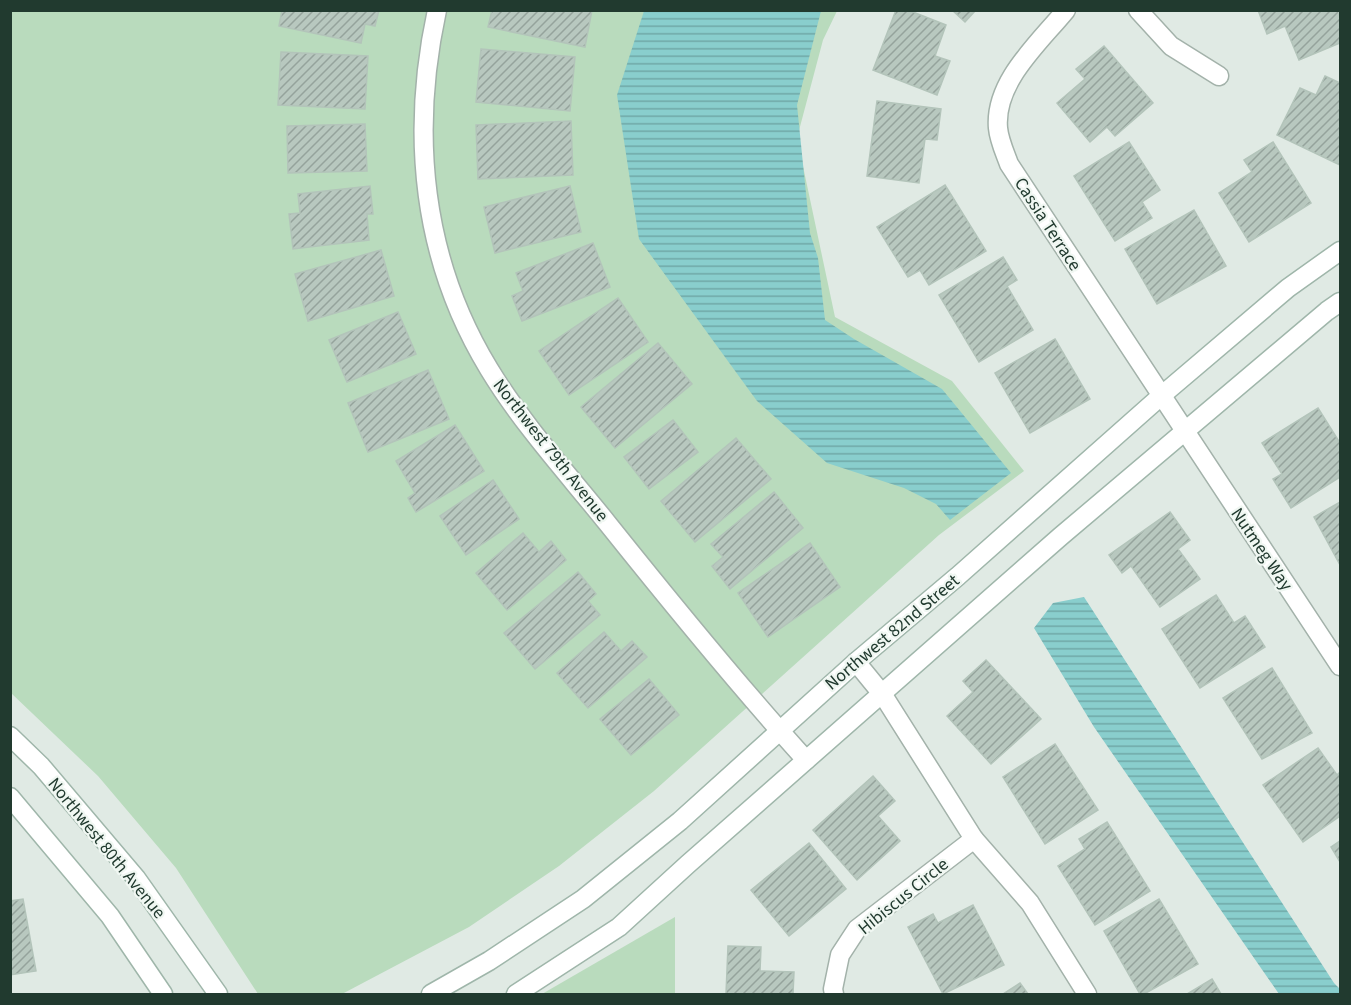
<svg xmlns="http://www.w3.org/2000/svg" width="1351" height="1005" viewBox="0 0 1351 1005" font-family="'Source Sans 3',sans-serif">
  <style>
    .green { fill: #b9dbbd }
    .water { fill: url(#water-rules) }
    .building { fill: url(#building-hatch); stroke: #b3c4ba; stroke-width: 1.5 }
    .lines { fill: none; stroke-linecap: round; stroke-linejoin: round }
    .street-casing { stroke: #a3b2aa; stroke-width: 21 }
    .secondary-casing { stroke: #9fb6aa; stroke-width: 21 }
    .street { stroke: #fff; stroke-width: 18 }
    .secondary { stroke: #fff; stroke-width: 18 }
    .labels { text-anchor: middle; stroke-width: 4.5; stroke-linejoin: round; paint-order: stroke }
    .street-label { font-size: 18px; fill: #213a2f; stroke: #f0f7f2 }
  </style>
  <defs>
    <pattern id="water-rules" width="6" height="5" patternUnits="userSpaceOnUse" patternTransform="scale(1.5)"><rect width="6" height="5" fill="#89cecd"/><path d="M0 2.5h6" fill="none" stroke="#70a8a7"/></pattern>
    <pattern id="building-hatch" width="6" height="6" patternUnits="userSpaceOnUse" patternTransform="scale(1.5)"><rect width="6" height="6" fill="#b8c8bf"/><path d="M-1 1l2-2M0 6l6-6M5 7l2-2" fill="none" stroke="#95a39c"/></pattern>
  </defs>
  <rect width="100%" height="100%" fill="#e0eae4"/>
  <g class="green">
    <polygon points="10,11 837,11 823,40 797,138 835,317 952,381 1024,471 939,535 654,791 559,866 469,927 342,994 258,994 176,868 98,776 11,693"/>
    <polygon points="675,917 675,994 542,994"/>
  </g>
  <g class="water">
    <polygon points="644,11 821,11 797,105 810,233 818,258 825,320 854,339 942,389 1011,473 950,520 936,504 904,488 827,463 757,401 639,239 617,95"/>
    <polygon points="1084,597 1334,983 1340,989 1340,994 1279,994 1094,727 1034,628 1053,603"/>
  </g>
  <g class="building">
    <polygon points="282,10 379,10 375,26 365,24 361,43 279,26"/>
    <polygon points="492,10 592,10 585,47 488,27"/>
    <polygon points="896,10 908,10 946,25 935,56 950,61 937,95 873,70"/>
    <polygon points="952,10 976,10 965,22"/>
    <polygon points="1258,10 1338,10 1340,16 1340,43 1299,60 1285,26 1267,34"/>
    <polygon points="1104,46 1153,103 1115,136 1107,127 1090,142 1057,103 1085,79 1076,69"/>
    <polygon points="481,49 575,57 570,111 476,102"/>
    <polygon points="281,52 368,56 365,109 278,105"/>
    <polygon points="1325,76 1340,83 1340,165 1277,135 1300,88 1316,95"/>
    <polygon points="877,101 941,109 937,140 925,139 919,183 867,176"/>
    <polygon points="571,121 573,175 478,179 476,125"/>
    <polygon points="365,124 367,171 288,173 287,126"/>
    <polygon points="1129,142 1160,190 1142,202 1152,218 1115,241 1074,176"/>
    <polygon points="1273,142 1311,203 1249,242 1219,193 1252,172 1244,160"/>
    <polygon points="945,185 986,251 929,285 920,270 908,277 877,227"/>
    <polygon points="370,186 373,214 367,214 369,240 293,249 289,214 300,213 298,194"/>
    <polygon points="570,186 581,232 495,253 484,207"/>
    <polygon points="1194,210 1226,266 1157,304 1125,249"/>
    <polygon points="593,243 610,287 522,321 512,296 523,291 516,273"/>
    <polygon points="381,250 394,296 308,321 295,274"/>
    <polygon points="1003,257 1017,280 1007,286 1033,330 979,362 939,295"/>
    <polygon points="618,298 648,342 569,395 539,351"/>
    <polygon points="398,312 416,354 347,382 329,340"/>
    <polygon points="1055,339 1090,399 1030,433 995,373"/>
    <polygon points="658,343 692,384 615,448 581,407"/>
    <polygon points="428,370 449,419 368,452 348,403"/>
    <polygon points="1318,408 1340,443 1340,477 1291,508 1273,479 1282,474 1262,443"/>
    <polygon points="673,420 698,452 649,489 624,457"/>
    <polygon points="455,425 484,471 416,512 408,498 415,493 396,461"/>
    <polygon points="736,438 771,479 695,542 661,501"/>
    <polygon points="493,480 519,519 466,555 440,516"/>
    <polygon points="774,492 803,528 730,589 712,566 723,557 711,544"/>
    <polygon points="1340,502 1340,565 1314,517"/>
    <polygon points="1170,512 1190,540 1178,549 1200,579 1160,607 1131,566 1122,573 1109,555"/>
    <polygon points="523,533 539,552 551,541 566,560 507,610 476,573"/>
    <polygon points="810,543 840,587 768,637 738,593"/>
    <polygon points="578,572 596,594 588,601 600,615 535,669 504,633"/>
    <polygon points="1216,595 1234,623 1245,616 1265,647 1200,688 1162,629"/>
    <polygon points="604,632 621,651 632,641 647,657 588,708 557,673"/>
    <polygon points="986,660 1041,719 991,764 947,716 973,692 963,681"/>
    <polygon points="1272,668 1312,733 1262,759 1223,698"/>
    <polygon points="649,679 679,715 631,755 600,719"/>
    <polygon points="1055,744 1098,810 1045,844 1003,777"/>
    <polygon points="1318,748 1337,775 1340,772 1340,816 1303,842 1263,785"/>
    <polygon points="873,776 895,801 878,816 900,841 857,880 813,830"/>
    <polygon points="1107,822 1150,891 1095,925 1058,866 1085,849 1079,839"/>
    <polygon points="1340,841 1340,862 1331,847"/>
    <polygon points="809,843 846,889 789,936 751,890"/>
    <polygon points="23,899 36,971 10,975 10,901"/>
    <polygon points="1159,899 1198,964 1144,994 1140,994 1104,931"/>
    <polygon points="973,905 1004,965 943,994 908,927 933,914 938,923"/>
    <polygon points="728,946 761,947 760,971 794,972 793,994 726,994"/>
    <polygon points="1212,979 1221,994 1187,994"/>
    <polygon points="1020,983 1028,994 1003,994"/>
  </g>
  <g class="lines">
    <g class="street-casing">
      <g id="street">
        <path d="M437,10C410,134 422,259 489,369C523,425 568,474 608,524C672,604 737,684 806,760"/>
        <path d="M1066,10C1039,43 994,82 998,128C999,140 1005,153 1009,164L1340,666"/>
        <polyline points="1138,10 1171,46 1219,76"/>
        <polyline points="856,662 883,695 974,839 1030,903 1087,994"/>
        <polyline points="834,994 833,989 840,955 857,929 974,839"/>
      </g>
    </g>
    <g class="secondary-casing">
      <g id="secondary">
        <polyline points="10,736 41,766 136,878 218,994"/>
        <polyline points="10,797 110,916 163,994"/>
        <polyline points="431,994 489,961 583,899 680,821 856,662 958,576 1161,396 1288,288 1340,251"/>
        <polyline points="516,994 619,927 688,864 1061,536 1327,311 1340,302"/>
      </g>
    </g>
    <use href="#street" class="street"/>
    <use href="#secondary" class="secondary"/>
  </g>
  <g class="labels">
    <g class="street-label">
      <text transform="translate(1048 224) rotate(57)" y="6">Cassia Terrace</text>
      <text transform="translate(551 450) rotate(52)" y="6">Northwest 79th Avenue</text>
      <text transform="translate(1262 549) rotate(56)" y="6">Nutmeg Way</text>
      <text transform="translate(892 632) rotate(-40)" y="6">Northwest 82nd Street</text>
      <text transform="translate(107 848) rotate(51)" y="6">Northwest 80th Avenue</text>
      <text transform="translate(903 896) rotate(-39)" y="6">Hibiscus Circle</text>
    </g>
  </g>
  <rect width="1351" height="1005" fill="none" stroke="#213a2f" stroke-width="24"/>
</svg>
